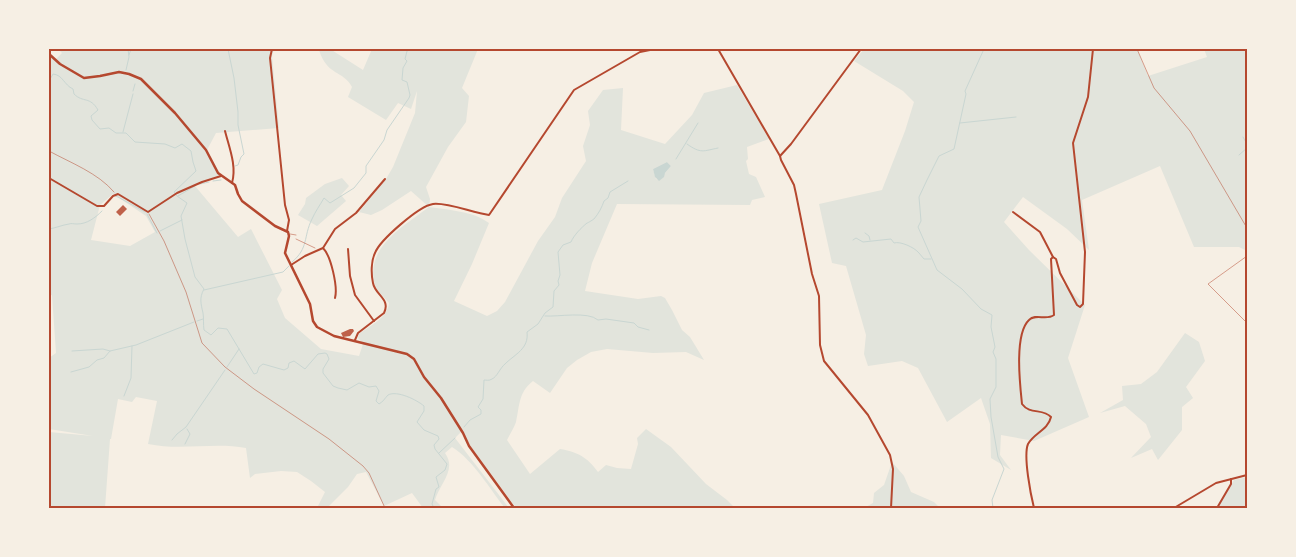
<svg xmlns="http://www.w3.org/2000/svg" width="1296" height="557" viewBox="0 0 1296 557" font-family="Arial,sans-serif">
  <style>
    .green { fill: #e2e4dc; fill-rule: evenodd }
    .water { fill: #c9d6d2 }
    .lines { fill: none; stroke-linecap: round; stroke-linejoin: round }
    .stream { stroke: #c9d6d2; stroke-width: 1 }
    .building { fill: #bf614a }
    .path { stroke: #b5482f; stroke-width: 0.5 }
    .service { stroke: #b5482f; stroke-width: 0.5 }
    .minor { stroke: #b5482f; stroke-width: 2 }
    .secondary { stroke: #b5482f; stroke-width: 2.5 }
    .neatline { fill: none; stroke: #b5482f; stroke-width: 2 }
  </style>
  <rect width="100%" height="100%" fill="#f6efe4"/>
  <g class="green">
    <path d="M58,49H274L272,56L279,128L216,133L207,150L221,175L195,186L238,237L251,229L282,290L277,299L285,318L321,349L359,356L363,344L358,338L359,334C369,326 388,318 389,303C385,298 377,291 375,285C364,248 404,226 429,207L411,191L382,210L371,215L359,212L386,179L393,167L415,113L417,91L411,109L398,103L386,120L348,97L352,87C343,70 327,76 319,50L301,49H330L363,70L372,49H478L462,88L469,96L466,122L448,147L426,187L430,199L429,207C448,210 473,211 489,223L472,264L454,301L487,316L497,311L505,302L538,241L555,217L562,198L586,161L583,146L590,125L588,111L603,90L623,88L621,130L665,144L692,115L704,93L737,85L769,139L747,147L748,159L746,161L749,174L756,177L765,197L752,200L750,205L617,204L592,263L585,291L638,299L661,296L665,298L672,310L682,330L690,337L704,360L686,352L653,353L607,349L591,352L577,360L567,368L550,393L533,381C518,393 520,405 516,422C514,428 510,434 507,440L530,474L560,449C578,452 587,457 598,472L606,465L617,468L631,469L638,444L637,438L646,429L671,447L706,484L727,500L735,508H516L471,447L462,431L455,438L509,508H505C489,488 474,461 452,447L445,453C457,470 440,483 435,500L443,508H423L412,493L384,506L366,472L357,474L348,487L327,508H317L325,492L311,481L297,472L281,471L255,474L250,478L246,448C214,442 181,451 148,444L157,401L136,397L132,402L118,399L111,439H110L105,508H53L49,503V432L93,436L49,429V358L56,353L52,295L49,296V52L56,59L62,53ZM667,162L671,166L659,180L656,179L653,169ZM113,194L146,216L155,232L130,246L91,240L100,205Z"/>
    <polygon points="864,49 1137,49 1148,76 1207,57 1204,49 1247,49 1247,251 1239,247 1194,247 1160,166 1082,200 1089,250 1067,229 1023,197 1004,222 1029,250 1085,305 1068,358 1089,417 1034,441 1001,435 1000,455 1011,470 991,458 990,424 981,398 947,422 918,368 902,361 868,366 864,354 866,335 846,266 832,263 819,204 882,190 905,131 914,102 903,91 854,61"/>
    <polygon points="342,178 349,186 341,195 346,201 317,226 298,215 305,204 306,198 325,184"/>
    <polygon points="1185,333 1199,342 1205,361 1186,387 1193,398 1182,407 1182,430 1158,460 1152,449 1131,458 1151,437 1146,424 1125,406 1100,413 1123,400 1122,386 1141,384 1157,372"/>
    <polygon points="892,462 904,476 911,492 934,502 940,508 864,508 873,503 874,493 884,485"/>
    <polygon points="1247,477 1247,508 1217,508 1234,480"/>
  </g>
  <polygon class="water" points="667,162 671,166 665,173 664,177 659,181 655,177 653,169"/>
  <g class="lines">
    <g class="stream">
      <polyline points="228,49 234,78 238,112 238,125 244,154 241,157 238,165 235,166"/>
      <polyline points="984,49 965,91 966,94 954,149 939,156 927,180 919,197 921,221 918,227 937,270 962,289 981,309 992,315 991,327 995,347 993,352 996,359 996,387 990,399 991,417 998,457 1004,469 992,500 993,508"/>
      <polyline points="129,55 131,49"/>
      <polyline points="126,70 129,57 128,49"/>
      <path d="M49,81L53,74C63,75 64,85 73,89L74,94C83,103 90,96 98,110L91,116L92,120L100,129L109,128L116,133H126L135,142L165,144L175,148L182,144L191,151L193,162L196,171L174,192L177,196L187,203L181,216L185,239L195,277L204,289C199,298 201,304 203,313C204,318 203,324 204,330L211,335L218,328L227,329L254,374L257,373L259,367L263,364L284,370L288,368L289,363L294,361L305,369L318,354L325,353L327,354L329,359L323,369V373L333,386L338,388L347,390L359,383L369,387L376,386L379,391L376,401L379,404C383,402 385,398 388,395C397,390 417,400 424,406V411L417,422L424,430L438,436L439,439L434,445L435,449L447,464L445,470L436,477L439,487L436,489L432,504L434,508"/>
      <polyline points="133,91 135,84"/>
      <polyline points="960,123 1016,117"/>
      <polyline points="123,132 133,94"/>
      <polyline points="1243,137 1247,144"/>
      <path d="M687,144C701,154 703,151 718,148"/>
      <polyline points="1239,155 1247,148"/>
      <polyline points="676,159 698,123"/>
      <polyline points="213,181 221,180"/>
      <polyline points="200,184 209,182"/>
      <polyline points="115,196 118,197 145,212"/>
      <polyline points="178,196 195,186"/>
      <polyline points="147,214 157,233"/>
      <path d="M49,229C56,228 62,225 69,224C71,223 74,224 77,224C87,224 95,218 102,211"/>
      <polyline points="160,231 182,220"/>
      <polyline points="865,233 869,236 870,240"/>
      <path d="M853,240L856,238L863,242L891,239L894,243C900,241 914,247 919,253C921,255 922,257 924,259H931"/>
      <path d="M292,262C309,248 303,237 312,219C315,212 320,205 324,198L330,203L354,188L366,173V166L384,140L387,130L409,98L410,95L407,82L402,80L403,68L407,61L405,59L407,51L410,49"/>
      <polyline points="204,290 283,272 289,266"/>
      <path d="M545,316C558,317 588,311 598,320L606,319L634,323L638,327L649,330"/>
      <polyline points="197,321 203,319"/>
      <polyline points="72,351 103,349 110,351"/>
      <polyline points="227,367 239,349"/>
      <polyline points="71,372 89,367 97,360 104,358 110,351 136,345 194,322"/>
      <polyline points="124,396 131,378 132,346"/>
      <path d="M464,427L470,420L481,414V410L478,407L483,399L484,380C486,380 489,381 492,379C497,377 500,368 505,364C515,354 529,349 527,332L538,324L545,313L553,307L554,291L559,285L558,281L560,275L558,252L563,245L571,242C574,235 581,228 587,223C588,223 594,219 594,219C599,213 602,207 604,201L608,198L610,192L628,181"/>
      <polyline points="172,440 177,434 186,427 225,370"/>
      <polyline points="185,444 190,434 187,429"/>
      <polyline points="439,453 455,438"/>
    </g>
  </g>
  <g class="building">
    <polygon points="123,205 127,209 120,216 116,212"/>
    <polygon points="350,329 353,329 354,331 350,336 343,337 341,333"/>
  </g>
  <g class="lines">
    <g class="path">
      <polyline points="1137,49 1154,88 1190,131 1247,228"/>
      <path d="M49,151C71,163 98,173 114,192"/>
      <polyline points="149,214 164,241 186,292 202,343 225,367 254,389 329,439 363,466 369,473 385,508"/>
      <polyline points="296,239 315,248"/>
      <polyline points="1247,256 1208,284 1247,323"/>
    </g>
    <polyline class="service" points="290,234 296,235"/>
    <g class="minor">
      <polyline points="272,49 270,58 285,205 289,220 287,231"/>
      <polyline points="718,49 780,156 781,160 794,185 796,194 812,274 819,296 820,345 824,361 868,415 890,455 893,469 891,508"/>
      <path d="M225,131C229,147 237,166 232,183"/>
      <polyline points="780,156 791,144 861,49"/>
      <polyline points="49,178 97,206 104,206 113,196 118,194 148,212 177,193 202,182 221,176"/>
      <polyline points="1013,212 1040,232 1053,257"/>
      <path d="M323,248C331,256 338,287 335,298"/>
      <polyline points="348,249 350,276 355,295 374,321"/>
      <polyline points="291,265 305,256 323,248 335,229 356,213 385,179"/>
      <path d="M355,340L358,333L384,313C391,299 375,295 373,283C371,274 371,261 375,253C380,240 419,206 433,204C447,202 473,213 489,215L574,90L640,52L655,49"/>
      <path d="M1034,508C1031,496 1023,456 1028,444C1034,433 1048,430 1051,417C1043,408 1030,415 1022,404C1020,385 1014,334 1029,320C1036,313 1046,321 1054,315L1051,259L1053,257L1056,259L1060,273L1077,305L1080,307L1083,304L1085,252L1073,143L1088,97L1093,49"/>
      <polyline points="1174,508 1216,483 1247,475"/>
      <polyline points="1217,508 1231,484 1231,479"/>
    </g>
    <polyline class="secondary" points="49,54 60,64 84,78 100,76 119,72 129,74 141,79 175,113 206,150 218,173 235,185 238,194 242,201 275,226 288,232 289,236 285,253 310,304 313,321 317,327 334,336 407,354 414,359 424,377 441,398 463,433 469,446 514,508"/>
  </g>
  <rect width="1296" height="557" fill="none" stroke="#f6efe4" stroke-width="100"/>
  <rect x="50" y="50" width="1196" height="457" class="neatline"/>
</svg>
